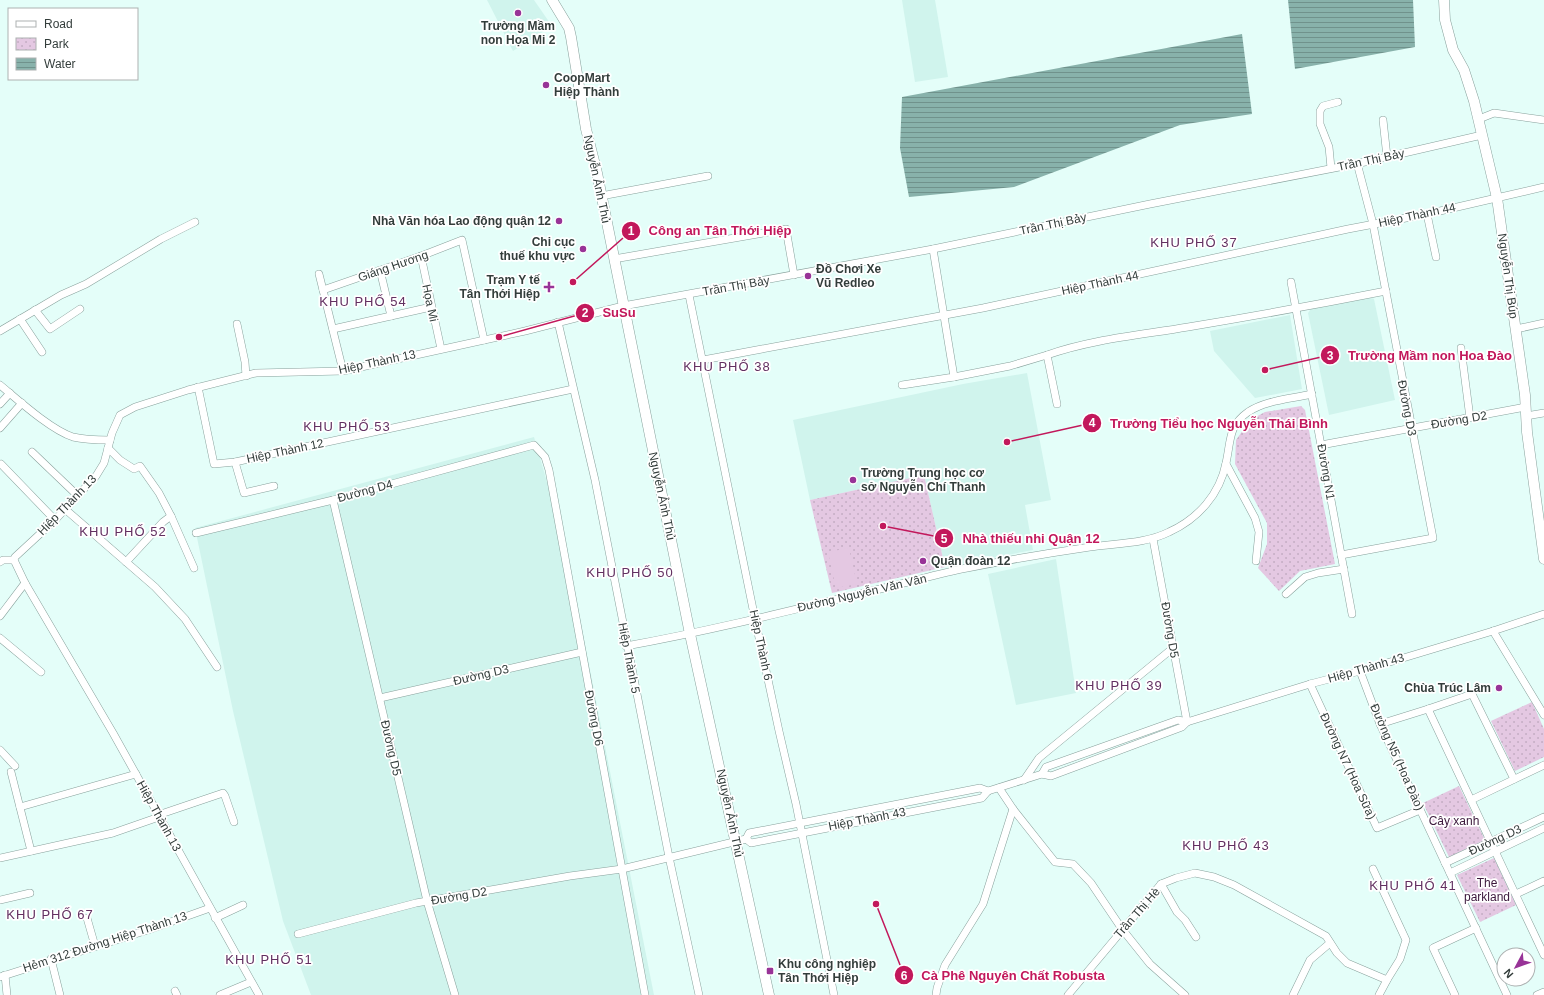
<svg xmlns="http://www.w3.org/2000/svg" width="1544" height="995" viewBox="0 0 1544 995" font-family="Helvetica,sans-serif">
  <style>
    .built { fill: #d0f4ed }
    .park { fill: url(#park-dots) }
    .garden { fill: #e4c8e2 }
    .water { fill: url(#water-rules) }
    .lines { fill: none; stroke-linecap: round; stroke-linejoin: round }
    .street-casing { stroke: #88a19c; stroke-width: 8 }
    .secondary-casing { stroke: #88a19c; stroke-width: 11 }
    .street { stroke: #fff; stroke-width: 7 }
    .secondary { stroke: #fff; stroke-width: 10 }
    .poi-dot { fill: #983397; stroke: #fff; stroke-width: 1.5 }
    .labels { text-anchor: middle; stroke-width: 3.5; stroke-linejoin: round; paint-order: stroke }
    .poi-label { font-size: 12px; font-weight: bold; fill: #333d3b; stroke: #fff; text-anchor: start }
    .street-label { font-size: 12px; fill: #333d3b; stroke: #fff }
    .park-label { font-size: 12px; fill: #3c193c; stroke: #fff }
    .neighbourhood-label { font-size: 13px; letter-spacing: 1px; fill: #623061; stroke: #fff }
    .leader { fill: none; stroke: #c2185b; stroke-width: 1.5 }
    .callout-dot { fill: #c2185b; stroke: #fff; stroke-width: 1.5 }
    .mark-label { font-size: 12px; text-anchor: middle; font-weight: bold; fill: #fff }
    .callout-label { font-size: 13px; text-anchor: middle; font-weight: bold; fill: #c2185b; stroke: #fff; stroke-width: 3.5; stroke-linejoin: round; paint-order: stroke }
  </style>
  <defs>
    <pattern id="park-dots" width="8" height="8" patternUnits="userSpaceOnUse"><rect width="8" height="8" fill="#e4c8e2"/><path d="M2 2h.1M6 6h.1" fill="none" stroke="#c4adc3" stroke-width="1.8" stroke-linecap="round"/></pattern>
    <pattern id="water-rules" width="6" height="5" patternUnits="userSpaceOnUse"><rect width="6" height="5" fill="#88b2ab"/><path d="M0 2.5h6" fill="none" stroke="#70928c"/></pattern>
  </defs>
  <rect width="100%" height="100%" fill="#e4fef9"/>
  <g class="built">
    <polygon points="487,0 534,0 552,26 513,51"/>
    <polygon points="902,0 935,0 948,77 915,82"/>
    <polygon points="1369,297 1374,299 1395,400 1329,415 1308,313 1311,309"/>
    <polygon points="1290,315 1302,389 1255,398 1214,351 1210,331"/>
    <polygon points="1027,373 1051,500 1025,505 1033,550 945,567 924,475 810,500 793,420 963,384"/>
    <polygon points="534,437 566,548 654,995 311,995 283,921 233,711 195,528"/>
    <polygon points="1056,559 1076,693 1016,705 988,574"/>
  </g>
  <g class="park">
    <polygon points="1301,406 1305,410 1335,564 1300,571 1279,591 1258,568 1267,544 1267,523 1235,464 1236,440 1250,420 1265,412"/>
    <polygon points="924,475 945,567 832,593 810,500"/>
    <polygon points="1532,702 1544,729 1544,757 1515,771 1491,721"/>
    <polygon points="1459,786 1485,840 1449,857 1423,803"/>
    <polygon points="1494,858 1516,905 1480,922 1457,875"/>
  </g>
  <polygon class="garden" points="849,548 857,584 836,588 828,552"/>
  <g class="water">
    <polygon points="1288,0 1413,0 1415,47 1295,69"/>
    <polygon points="1242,34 1252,114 1180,125 1014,187 909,197 900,148 902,97"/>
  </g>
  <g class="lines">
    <g class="street-casing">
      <g id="street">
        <polyline points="1479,119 1494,113 1544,120"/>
        <polyline points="1383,120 1387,157"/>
        <polyline points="1331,168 1329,147 1320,124 1320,111 1323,106 1338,102"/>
        <polyline points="601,196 708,176"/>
        <polyline points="1427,214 1436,257"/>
        <polyline points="421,256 441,349"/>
        <polyline points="614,259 786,229 794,275"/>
        <polyline points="380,270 391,316"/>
        <polyline points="319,274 343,371"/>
        <polyline points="1291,282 1352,614"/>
        <polyline points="323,290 421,256 462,240 484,340"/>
        <polyline points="689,295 755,619 779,731 796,804 834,995"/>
        <polyline points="35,310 50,329 80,309"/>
        <polyline points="20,319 42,352"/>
        <polyline points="558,322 595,480 669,857 699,995"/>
        <polyline points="237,324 245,362 246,376"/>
        <polyline points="333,329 431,307"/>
        <polyline points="1516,329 1544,323"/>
        <polyline points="0,331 61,295 86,284 161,239 195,222"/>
        <polyline points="1461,348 1470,418"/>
        <polyline points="703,360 983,308 1348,229 1427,214 1544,187"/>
        <polyline points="954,377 1010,366 1047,355"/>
        <path d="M0,385C18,400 51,430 73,437C85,440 98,440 110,440"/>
        <polyline points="902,385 954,377 933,249"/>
        <polyline points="198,387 214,464 235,462 573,389"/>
        <polyline points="0,404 10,393"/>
        <path d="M1057,404L1047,355C1093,339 1141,335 1188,327C1254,316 1320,304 1386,291"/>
        <polyline points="1526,416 1544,413"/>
        <polyline points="0,428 22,403"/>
        <polyline points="1321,445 1526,407"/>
        <polyline points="108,448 120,460 134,469 140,466 159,493 171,516 194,568"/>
        <polyline points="32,452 78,496"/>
        <polyline points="235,462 244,493 274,486"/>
        <polyline points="1,464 55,520"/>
        <polyline points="1226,464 1255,518 1259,532 1256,561"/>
        <polyline points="333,500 427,901 455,995"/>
        <polyline points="65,509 155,587 185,619 217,667"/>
        <polyline points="196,533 333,500 534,445 545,457 549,470 645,995"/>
        <polyline points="1153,539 1187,722"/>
        <polyline points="1341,555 1433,538 1373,224 1357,163"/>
        <polyline points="0,562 3,560 14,560"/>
        <polyline points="126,562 163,522 171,516"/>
        <polyline points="1286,594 1305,577 1318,573 1344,569"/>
        <polyline points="0,616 25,583"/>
        <polyline points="1493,631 1544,715"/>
        <polyline points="0,638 41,672"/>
        <path d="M626,646C714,630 801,608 888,587C914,581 941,573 967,568C1008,560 1049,553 1090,547C1116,543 1145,544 1169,532C1198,519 1220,494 1226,463C1231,441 1228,426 1248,412C1266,400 1291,399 1312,394"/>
        <polyline points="1360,671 1380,724 1507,995"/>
        <polyline points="1310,684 1377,828 1420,810"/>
        <polyline points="380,698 582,652"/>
        <polyline points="1428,709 1544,955"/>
        <polyline points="1380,724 1428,709 1472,694 1514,779"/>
        <polyline points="0,750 15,766"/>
        <polyline points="11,772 31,851"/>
        <polyline points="1042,774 1046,767 1178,720 1187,722 1310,684 1360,671 1493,631 1544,614"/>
        <polyline points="1024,780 1039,758 1173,648"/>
        <polyline points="999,788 1013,809 1055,862 1073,864 1091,883 1122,929 1150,964 1185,995"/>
        <polyline points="1471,800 1544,765"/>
        <polyline points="20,807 136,774"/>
        <polyline points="158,815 223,793 225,796 234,822"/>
        <polyline points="746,839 751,843 982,798 988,791 1042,774 1051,776 1182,727 1187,722"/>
        <polyline points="746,839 749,833 980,788 988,791"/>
        <polyline points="0,858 113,833 159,817"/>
        <polyline points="1445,863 1544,817"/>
        <polyline points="1450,873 1544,828"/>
        <polyline points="1161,884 1177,912 1185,920 1196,937"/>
        <polyline points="1516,894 1544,881"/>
        <polyline points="0,900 30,893"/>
        <polyline points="87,918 95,946"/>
        <polyline points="215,918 243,905"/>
        <polyline points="298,934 416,903 570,876 622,869 746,839"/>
        <polyline points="51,959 60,995"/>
        <polyline points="5,975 7,995"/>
        <polyline points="0,977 151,929 210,908"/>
        <polyline points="175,991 177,995"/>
        <polyline points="220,995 251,982"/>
        <polyline points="259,995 113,733 25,583 14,560 15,557 55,520 96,476 104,463 112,433 120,415 135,407 188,390 256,373 343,371 525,331 623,306 933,249 1150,204 1365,162 1482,135"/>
        <polyline points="936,995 937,988 945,965 983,904 1013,809"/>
        <polyline points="1068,995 1161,884 1176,878 1195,873 1214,877 1234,885 1326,936 1337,953 1347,963 1387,980 1400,959 1406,940 1373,869"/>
        <polyline points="1293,995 1310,960 1330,943"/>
        <polyline points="1379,995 1387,980"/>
        <polyline points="1455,995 1433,948 1476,928"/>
        <polyline points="1537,995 1544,992"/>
      </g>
    </g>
    <g class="secondary-casing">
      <g id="secondary">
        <polyline points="552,0 569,28 571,37 586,129 597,173 690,634 769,995"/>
        <polyline points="1444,0 1445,20 1453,50 1464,70 1474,101 1497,198 1525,395 1527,432 1544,559"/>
      </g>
    </g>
    <use href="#street" class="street"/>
    <use href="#secondary" class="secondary"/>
  </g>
  <g class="poi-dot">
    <circle cx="518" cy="13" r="4"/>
    <circle cx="546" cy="85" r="4"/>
    <circle cx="559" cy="221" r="4"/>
    <circle cx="583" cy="249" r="4"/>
    <circle cx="808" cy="276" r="4"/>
    <path d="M547 281h4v4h4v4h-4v4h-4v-4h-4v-4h4z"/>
    <circle cx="853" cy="480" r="4"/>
    <circle cx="923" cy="561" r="4"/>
    <circle cx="1499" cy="688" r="4"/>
    <rect x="766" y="967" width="8" height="8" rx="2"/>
  </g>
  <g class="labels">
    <g class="poi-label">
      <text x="518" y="30" text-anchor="middle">Trường Mầm<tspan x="518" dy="14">non Họa Mi 2</tspan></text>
      <text x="554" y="82">CoopMart<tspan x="554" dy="14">Hiệp Thành</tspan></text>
      <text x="551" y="225" text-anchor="end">Nhà Văn hóa Lao động quận 12</text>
      <text x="575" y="246" text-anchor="end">Chi cục<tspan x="575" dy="14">thuế khu vực</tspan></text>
      <text x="816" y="273">Đồ Chơi Xe<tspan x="816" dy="14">Vũ Redleo</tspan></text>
      <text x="540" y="284" text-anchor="end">Trạm Y tế<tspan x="540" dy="14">Tân Thới Hiệp</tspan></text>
      <text x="861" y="477">Trường Trung học cơ<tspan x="861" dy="14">sở Nguyễn Chí Thanh</tspan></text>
      <text x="931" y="565">Quận đoàn 12</text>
      <text x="1491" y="692" text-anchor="end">Chùa Trúc Lâm</text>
      <text x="778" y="968">Khu công nghiệp<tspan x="778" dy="14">Tân Thới Hiệp</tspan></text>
    </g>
    <g class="street-label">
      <text transform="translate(1371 160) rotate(-12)" y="4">Trần Thị Bảy</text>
      <text transform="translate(597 179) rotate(78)" y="4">Nguyễn Ảnh Thủ</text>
      <text transform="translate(1417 215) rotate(-12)" y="4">Hiệp Thành 44</text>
      <text transform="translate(1053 224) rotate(-12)" y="4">Trần Thị Bảy</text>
      <text transform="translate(393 266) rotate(-19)" y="4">Giáng Hương</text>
      <text transform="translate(1508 276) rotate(82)" y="4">Nguyễn Thị Búp</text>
      <text transform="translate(1100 283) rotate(-12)" y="4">Hiệp Thành 44</text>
      <text transform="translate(736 286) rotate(-10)" y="4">Trần Thị Bảy</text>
      <text transform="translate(430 303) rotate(78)" y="4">Họa Mi</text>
      <text transform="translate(377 362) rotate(-12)" y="4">Hiệp Thành 13</text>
      <text transform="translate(1407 408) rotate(79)" y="4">Đường D3</text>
      <text transform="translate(1459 420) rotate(-10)" y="4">Đường D2</text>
      <text transform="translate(285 451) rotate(-12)" y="4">Hiệp Thành 12</text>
      <text transform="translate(1326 472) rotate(80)" y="4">Đường N1</text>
      <text transform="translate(365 491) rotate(-15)" y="4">Đường D4</text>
      <text transform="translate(662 496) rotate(78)" y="4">Nguyễn Ảnh Thủ</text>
      <text transform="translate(67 505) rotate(-46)" y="4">Hiệp Thành 13</text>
      <text transform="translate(862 593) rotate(-13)" y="4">Đường Nguyễn Văn Vân</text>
      <text transform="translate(1170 630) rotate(80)" y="4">Đường D5</text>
      <text transform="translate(761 645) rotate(78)" y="4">Hiệp Thành 6</text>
      <text transform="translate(629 658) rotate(79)" y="4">Hiệp Thành 5</text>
      <text transform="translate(1366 668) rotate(-16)" y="4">Hiệp Thành 43</text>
      <text transform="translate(481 675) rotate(-13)" y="4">Đường D3</text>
      <text transform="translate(594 718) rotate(79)" y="4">Đường D6</text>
      <text transform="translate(391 748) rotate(77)" y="4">Đường D5</text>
      <text transform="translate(1397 757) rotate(66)" y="4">Đường N5 (Hoa Đào)</text>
      <text transform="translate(1348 766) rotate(65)" y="4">Đường N7 (Hoa Sữa)</text>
      <text transform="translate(730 813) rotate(78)" y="4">Nguyễn Ảnh Thủ</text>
      <text transform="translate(159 816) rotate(61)" y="4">Hiệp Thành 13</text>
      <text transform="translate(867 819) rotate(-11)" y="4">Hiệp Thành 43</text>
      <text transform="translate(1495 840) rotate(-25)" y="4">Đường D3</text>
      <text transform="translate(459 896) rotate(-10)" y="4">Đường D2</text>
      <text transform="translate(1137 913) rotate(-49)" y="4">Trần Thị Hè</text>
      <text transform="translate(105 942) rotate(-18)" y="4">Hẻm 312 Đường Hiệp Thành 13</text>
    </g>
    <g class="park-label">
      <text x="1454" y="825">Cây xanh</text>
      <text x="1487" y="887">The<tspan x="1487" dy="14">parkland</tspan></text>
    </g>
    <g class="neighbourhood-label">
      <text x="1194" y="247">KHU PHỐ 37</text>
      <text x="363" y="306">KHU PHỐ 54</text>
      <text x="727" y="371">KHU PHỐ 38</text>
      <text x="347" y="431">KHU PHỐ 53</text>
      <text x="123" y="536">KHU PHỐ 52</text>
      <text x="630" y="577">KHU PHỐ 50</text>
      <text x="1119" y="690">KHU PHỐ 39</text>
      <text x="1226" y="850">KHU PHỐ 43</text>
      <text x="1413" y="890">KHU PHỐ 41</text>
      <text x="50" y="919">KHU PHỐ 67</text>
      <text x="269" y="964">KHU PHỐ 51</text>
    </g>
  </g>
  <path class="leader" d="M573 282L631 231M499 337L585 313M1265 370L1330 355M1007 442L1092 423M883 526L944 538M876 904L904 975"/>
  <g class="callout-dot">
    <circle cx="573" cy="282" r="4"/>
    <circle cx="499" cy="337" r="4"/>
    <circle cx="1265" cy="370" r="4"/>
    <circle cx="1007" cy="442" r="4"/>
    <circle cx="883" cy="526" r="4"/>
    <circle cx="876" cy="904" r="4"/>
    <circle cx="631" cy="231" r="10"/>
    <circle cx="585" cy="313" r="10"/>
    <circle cx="1330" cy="355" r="10"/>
    <circle cx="1092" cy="423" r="10"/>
    <circle cx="944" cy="538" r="10"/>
    <circle cx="904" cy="975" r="10"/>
  </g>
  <g class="mark-label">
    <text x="631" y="235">1</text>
    <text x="585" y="317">2</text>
    <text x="1330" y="360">3</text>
    <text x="1092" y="427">4</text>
    <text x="944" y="543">5</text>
    <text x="904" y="980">6</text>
  </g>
  <g class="callout-label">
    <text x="720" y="235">Công an Tân Thới Hiệp</text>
    <text x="619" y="317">SuSu</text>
    <text x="1430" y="360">Trường Mầm non Hoa Đào</text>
    <text x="1219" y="428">Trường Tiểu học Nguyễn Thái Bình</text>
    <text x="1031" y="543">Nhà thiếu nhi Quận 12</text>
    <text x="1013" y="980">Cà Phê Nguyên Chất Robusta</text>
  </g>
  <rect x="8" y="8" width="130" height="72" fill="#ffffff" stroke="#adb1b1"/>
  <rect x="16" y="21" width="20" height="6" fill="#ffffff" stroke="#adb1b1"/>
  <text x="44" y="28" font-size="12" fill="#333d3b">Road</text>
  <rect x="16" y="38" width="20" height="12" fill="url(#park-dots)" stroke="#adb1b1"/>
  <text x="44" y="48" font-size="12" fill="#333d3b">Park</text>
  <rect x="16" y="58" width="20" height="12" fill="url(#water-rules)" stroke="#adb1b1"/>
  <text x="44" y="68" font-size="12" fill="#333d3b">Water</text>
  <g transform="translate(1516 967) rotate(229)"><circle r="19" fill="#ffffff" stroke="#adb1b1"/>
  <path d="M0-3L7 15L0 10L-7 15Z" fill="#983397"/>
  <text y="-6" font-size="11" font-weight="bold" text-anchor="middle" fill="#333d3b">N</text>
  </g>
</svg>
